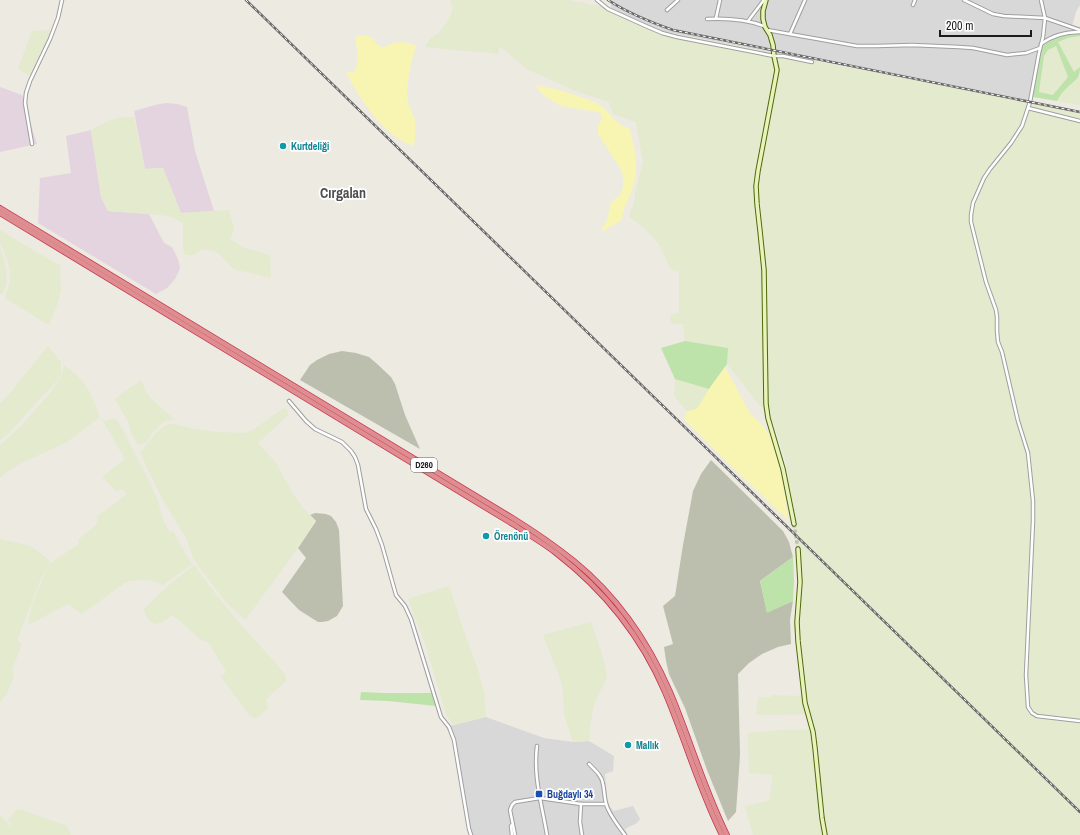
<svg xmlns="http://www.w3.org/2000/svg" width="1080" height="835" viewBox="0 0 1080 835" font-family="'Archivo Narrow',sans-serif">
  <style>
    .residential { fill: #d9d8d8 }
    .industrial { fill: #e4d4df }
    .construction { fill: #bcbfae }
    .farmland { fill: #e3eacd }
    .grass { fill: #bde3aa; fill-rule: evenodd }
    .sand { fill: #f8f5b3 }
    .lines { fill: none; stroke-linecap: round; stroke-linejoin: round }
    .secondary-tunnel { stroke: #c2c1b9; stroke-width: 3.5; stroke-dasharray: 3.5 2; stroke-linecap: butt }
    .street-casing { stroke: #9f9f9f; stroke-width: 4.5 }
    .secondary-casing { stroke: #4f670d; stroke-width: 5.5 }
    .highway-casing { stroke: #c7314c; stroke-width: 6 }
    .street { stroke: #fff; stroke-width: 2.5 }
    .secondary { stroke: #e7f3b8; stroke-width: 3.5 }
    .highway { stroke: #de8e90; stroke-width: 4.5 }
    .rail-casing { stroke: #696969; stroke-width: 2.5 }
    .rail { stroke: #fff; stroke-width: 1; stroke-dasharray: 3; stroke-linecap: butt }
    .culture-dot { fill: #0f9aa8; stroke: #fff; stroke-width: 1.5 }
    .transit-dot { fill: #1a4fb4; stroke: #fff; stroke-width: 1.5 }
    .labels { text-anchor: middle; stroke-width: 3.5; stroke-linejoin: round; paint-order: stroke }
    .shield { fill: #fff; stroke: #5f5f5f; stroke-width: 1 }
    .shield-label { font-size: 9px; font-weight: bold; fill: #1b1b1b }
    .culture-label { font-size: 10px; font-weight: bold; fill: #0d838f; stroke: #fff; text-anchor: start }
    .transit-label { font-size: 10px; font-weight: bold; fill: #164399; stroke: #fff; text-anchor: start }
    .district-label { font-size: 14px; font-weight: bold; fill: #4e4e4e; stroke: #fff }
  </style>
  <rect width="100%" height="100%" fill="#eceae1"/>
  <g class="residential">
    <polygon points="611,0 1080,0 1080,5 1076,12 1070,33 1040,53 1032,102 656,30 611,8"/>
    <polygon points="486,717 544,738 573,742 589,741 614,756 613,771 605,774 607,797 609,805 613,811 633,806 640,819 637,823 625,829 628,835 469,835 453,742 446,727"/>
  </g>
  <g class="industrial">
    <polygon points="0,87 22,95 37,144 0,152"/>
    <polygon points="166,103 177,104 187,107 195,151 214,211 181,213 163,168 145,169 134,111 155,105"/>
    <polygon points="91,130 101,197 108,211 149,214 164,243 172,247 178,259 180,268 178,273 175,279 167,288 156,294 38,223 40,178 71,173 66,136"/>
  </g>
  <g class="construction">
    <polygon points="342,351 356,353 369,357 376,363 391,377 395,384 405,415 420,449 300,380 310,365 317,360 329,354"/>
    <polygon points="711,460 783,531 789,542 793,557 760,581 767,612 793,601 790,620 791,644 778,647 762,654 749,663 738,674 740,754 739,770 736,812 728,821 707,770 685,708 669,674 666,661 664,647 673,644 663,606 675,596 683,545 693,491 701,474"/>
    <polygon points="315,513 326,514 331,516 336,522 339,530 343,606 337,616 328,621 322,622 318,622 299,610 282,592 306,558 298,548 316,521 310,515"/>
  </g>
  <g class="farmland">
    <polygon points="450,0 567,0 611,8 656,30 1080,112 1080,835 753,835 745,806 769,801 773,775 749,773 748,733 784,730 813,730 801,675 794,627 800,583 786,462 773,422 727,364 728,348 685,341 683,324 673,324 671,322 670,317 672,314 679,313 679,270 675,271 670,268 659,244 647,231 629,216 635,200 635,193 643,162 636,122 613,114 609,102 578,92 527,69 500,46 498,54 486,52 475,52 425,47 430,39 439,33 450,17 453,8"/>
    <polygon points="52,30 31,76 18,69 32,31"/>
    <polygon points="1080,36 1080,67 1074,73 1058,42 1068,38"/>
    <polygon points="1056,46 1068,77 1053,95 1039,92 1044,56 1048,50"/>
    <polygon points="1080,76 1080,105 1057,101 1067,87 1076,81"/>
    <polygon points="134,117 145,169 163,168 181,213 229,210 234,229 230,239 244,248 270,255 271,278 247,272 236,270 232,268 221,256 215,251 203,249 194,255 186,255 184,252 183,249 183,223 172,217 161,215 108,211 101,197 91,130 110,120 120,118"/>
    <polygon points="0,230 26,246 61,266 60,272 61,291 56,308 49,324 47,324 5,298 10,281 10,272 7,258 0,242"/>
    <polygon points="0,247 4,260 7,275 6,285 3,293 1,294 0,294"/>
    <polygon points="48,346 61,362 61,374 53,386 42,396 10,432 0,440 0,403 6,398"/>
    <polygon points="64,365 75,374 84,383 89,391 100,417 67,442 52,449 23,462 5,473 0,478 0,445 21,426 52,391 62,374"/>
    <polygon points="675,379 709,389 699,406 696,409 690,411 687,411 678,401 674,395"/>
    <polygon points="141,380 146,392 152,400 175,420 168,420 163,422 153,432 146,443 138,445 131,433 128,421 115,399"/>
    <polygon points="284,408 287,410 288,415 258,443 277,464 285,480 294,495 304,509 316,521 298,548 245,620 226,602 199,567 193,557 187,540 162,498 140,453 156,433 163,427 168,424 173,424 195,429 216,432 245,433 253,430"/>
    <polygon points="113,419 118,421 148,479 158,501 163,520 170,533 173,531 187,557 192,564 163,585 153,581 146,580 139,580 129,581 123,584 82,614 68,604 28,625 32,604 49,564 79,544 78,540 96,525 98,521 97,517 127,494 122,489 116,491 102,477 125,459 103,421"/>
    <polygon points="0,539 31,546 50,561 39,583 17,640 21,644 19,652 12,669 14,677 7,693 0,703"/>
    <polygon points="194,565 217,596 242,626 286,675 286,680 284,683 266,699 268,708 257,718 254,718 250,716 221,677 226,672 209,643 200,639 173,615 160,623 156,624 151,622 145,614 144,609 169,585"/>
    <polygon points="449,586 464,632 479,673 484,692 486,717 453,725 446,714 426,646 408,599"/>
    <polygon points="591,622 603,657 607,677 598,695 593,708 590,727 589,741 573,742 564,714 563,692 560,678 543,635"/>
    <polygon points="772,695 802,696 806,714 756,715 758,697 771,698"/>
    <polygon points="19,809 67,826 71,835 0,835 0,815 11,827 12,825 8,820 15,811"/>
  </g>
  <g class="grass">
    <path d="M1080,33V36L1068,38L1058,42L1074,72L1080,67C1080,81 1075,79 1067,88C1063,91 1060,96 1057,101L1033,97L1040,53C1047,35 1064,34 1080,33ZM1056,46L1068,77L1053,95L1039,92L1044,56L1048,50Z"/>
    <polygon points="685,341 728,348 727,364 709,389 675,379 661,348"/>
    <polygon points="793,557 794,581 793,601 767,613 760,581"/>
    <polygon points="361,692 383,693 432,693 436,706 388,701 360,700"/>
  </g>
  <g class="sand">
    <path d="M364,35C376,37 375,45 382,47C386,47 388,45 391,44C399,41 408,42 416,46C411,61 404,90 409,106C410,110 413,113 414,117C417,127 415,136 414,146C385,138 357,96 345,70C349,74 354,73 356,69L358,54L355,38L359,36Z"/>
    <path d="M535,85C551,88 566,91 580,97C587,99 594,101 600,105C612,113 613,124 629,128C635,148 640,169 632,190C628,201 623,208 622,220L605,230L601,231C604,226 607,221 608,216C610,207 609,200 619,197C624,187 625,178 620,168L598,134V126L602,118L601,114L598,112L561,106L544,96Z"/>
    <polygon points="725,367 750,413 762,425 768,433 773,443 783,482 788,520 729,464 684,419 687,411 694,410 699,406 709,389"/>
  </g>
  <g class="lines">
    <polyline class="secondary-tunnel" points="794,524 798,549"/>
    <g class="street-casing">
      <g id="street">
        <polyline points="597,0 608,9 648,27 662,33 677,37 774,56 783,56 812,62"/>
        <polyline points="964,0 993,14 1004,16 1045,18 1080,30"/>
        <polyline points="1041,0 1045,18 1043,37 1039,53 1030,102 1022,126 1011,143 990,169 984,178 973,203 971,215 971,222 986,282 996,310 997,317 997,331 998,342 1002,352 1018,421 1028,453 1033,501 1033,521 1026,675 1028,707 1032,713 1037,716 1080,721"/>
        <polyline points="913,5 915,0"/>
        <polyline points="667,10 678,0"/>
        <polyline points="716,18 720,0"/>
        <path d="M707,19C727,18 745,19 764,26"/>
        <polyline points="748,21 764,0"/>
        <polyline points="767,30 857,46 877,46 912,45 959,47 973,48 1007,55 1026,53 1040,48"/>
        <polyline points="790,34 805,0"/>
        <path d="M1041,44C1053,35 1066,32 1080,32"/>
        <polyline points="1028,108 1080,121"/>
        <polyline points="32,144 25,103 26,93 30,81 50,39 58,18 62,0"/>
        <polyline points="289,401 306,421 315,429 342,442 351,451 355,457 358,465 366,509 376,529 382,545 396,595 405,606 411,619 441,717 449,727 454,740 469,829 471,835"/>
        <path d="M537,746C533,776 542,805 547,835"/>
        <path d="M589,764C595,770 602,776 603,784C605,793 604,801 608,809C612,818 619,827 625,835"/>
        <polyline points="581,804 580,822 582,835"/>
        <polyline points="512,835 511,826 512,825"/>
        <polyline points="515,835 510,810 512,805 515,802 540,798 581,804 606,804"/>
      </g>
    </g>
    <g class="secondary-casing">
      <g id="secondary">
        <polyline points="766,0 763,11 763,19 765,27 770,35 773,45 774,56 777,70 758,171 756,186 757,204 760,231 764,270 766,404 768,418 783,469 794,524"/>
        <polyline points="798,549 800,582 797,622 798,641 805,703 813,732 815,748 822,818 825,835"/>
      </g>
    </g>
    <g class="highway-casing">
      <g id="highway">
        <path d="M0,208L514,519C535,532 555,546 574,561C617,596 648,641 670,692C690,739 704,789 727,835"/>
        <path d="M0,213L516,526C529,535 543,543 556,553C604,590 641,636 665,692C685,739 699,789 722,835"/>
      </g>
    </g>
    <use href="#street" class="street"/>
    <use href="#secondary" class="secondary"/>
    <use href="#highway" class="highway"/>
    <g class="rail-casing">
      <g id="rail">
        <polyline points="246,0 1080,812"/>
        <path d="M608,0C628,13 650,22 673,30L1080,112"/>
      </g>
    </g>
    <use href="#rail" class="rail"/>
  </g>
  <g class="culture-dot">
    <circle cx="283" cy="146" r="4"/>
    <circle cx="486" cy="536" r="4"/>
    <circle cx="628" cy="745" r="4"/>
  </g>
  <rect class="transit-dot" x="535" y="790" width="8" height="8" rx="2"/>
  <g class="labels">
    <rect class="shield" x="411" y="458" width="26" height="14" rx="3"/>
    <g class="shield-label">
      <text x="424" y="468">D260</text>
    </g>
    <g class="culture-label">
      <text x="291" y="150">Kurtdeliği</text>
      <text x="494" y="540">Örenönü</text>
      <text x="636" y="749">Mallık</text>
    </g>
    <g class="transit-label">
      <text x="547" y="798">Buğdaylı 34</text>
    </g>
    <g class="district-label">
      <text x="343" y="198">Cırgalan</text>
    </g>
  </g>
  <path d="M940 30v6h91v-6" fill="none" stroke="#1b1b1b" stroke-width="2"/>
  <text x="946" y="30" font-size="12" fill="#1b1b1b" stroke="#ffffff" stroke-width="3" paint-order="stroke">200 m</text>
</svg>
